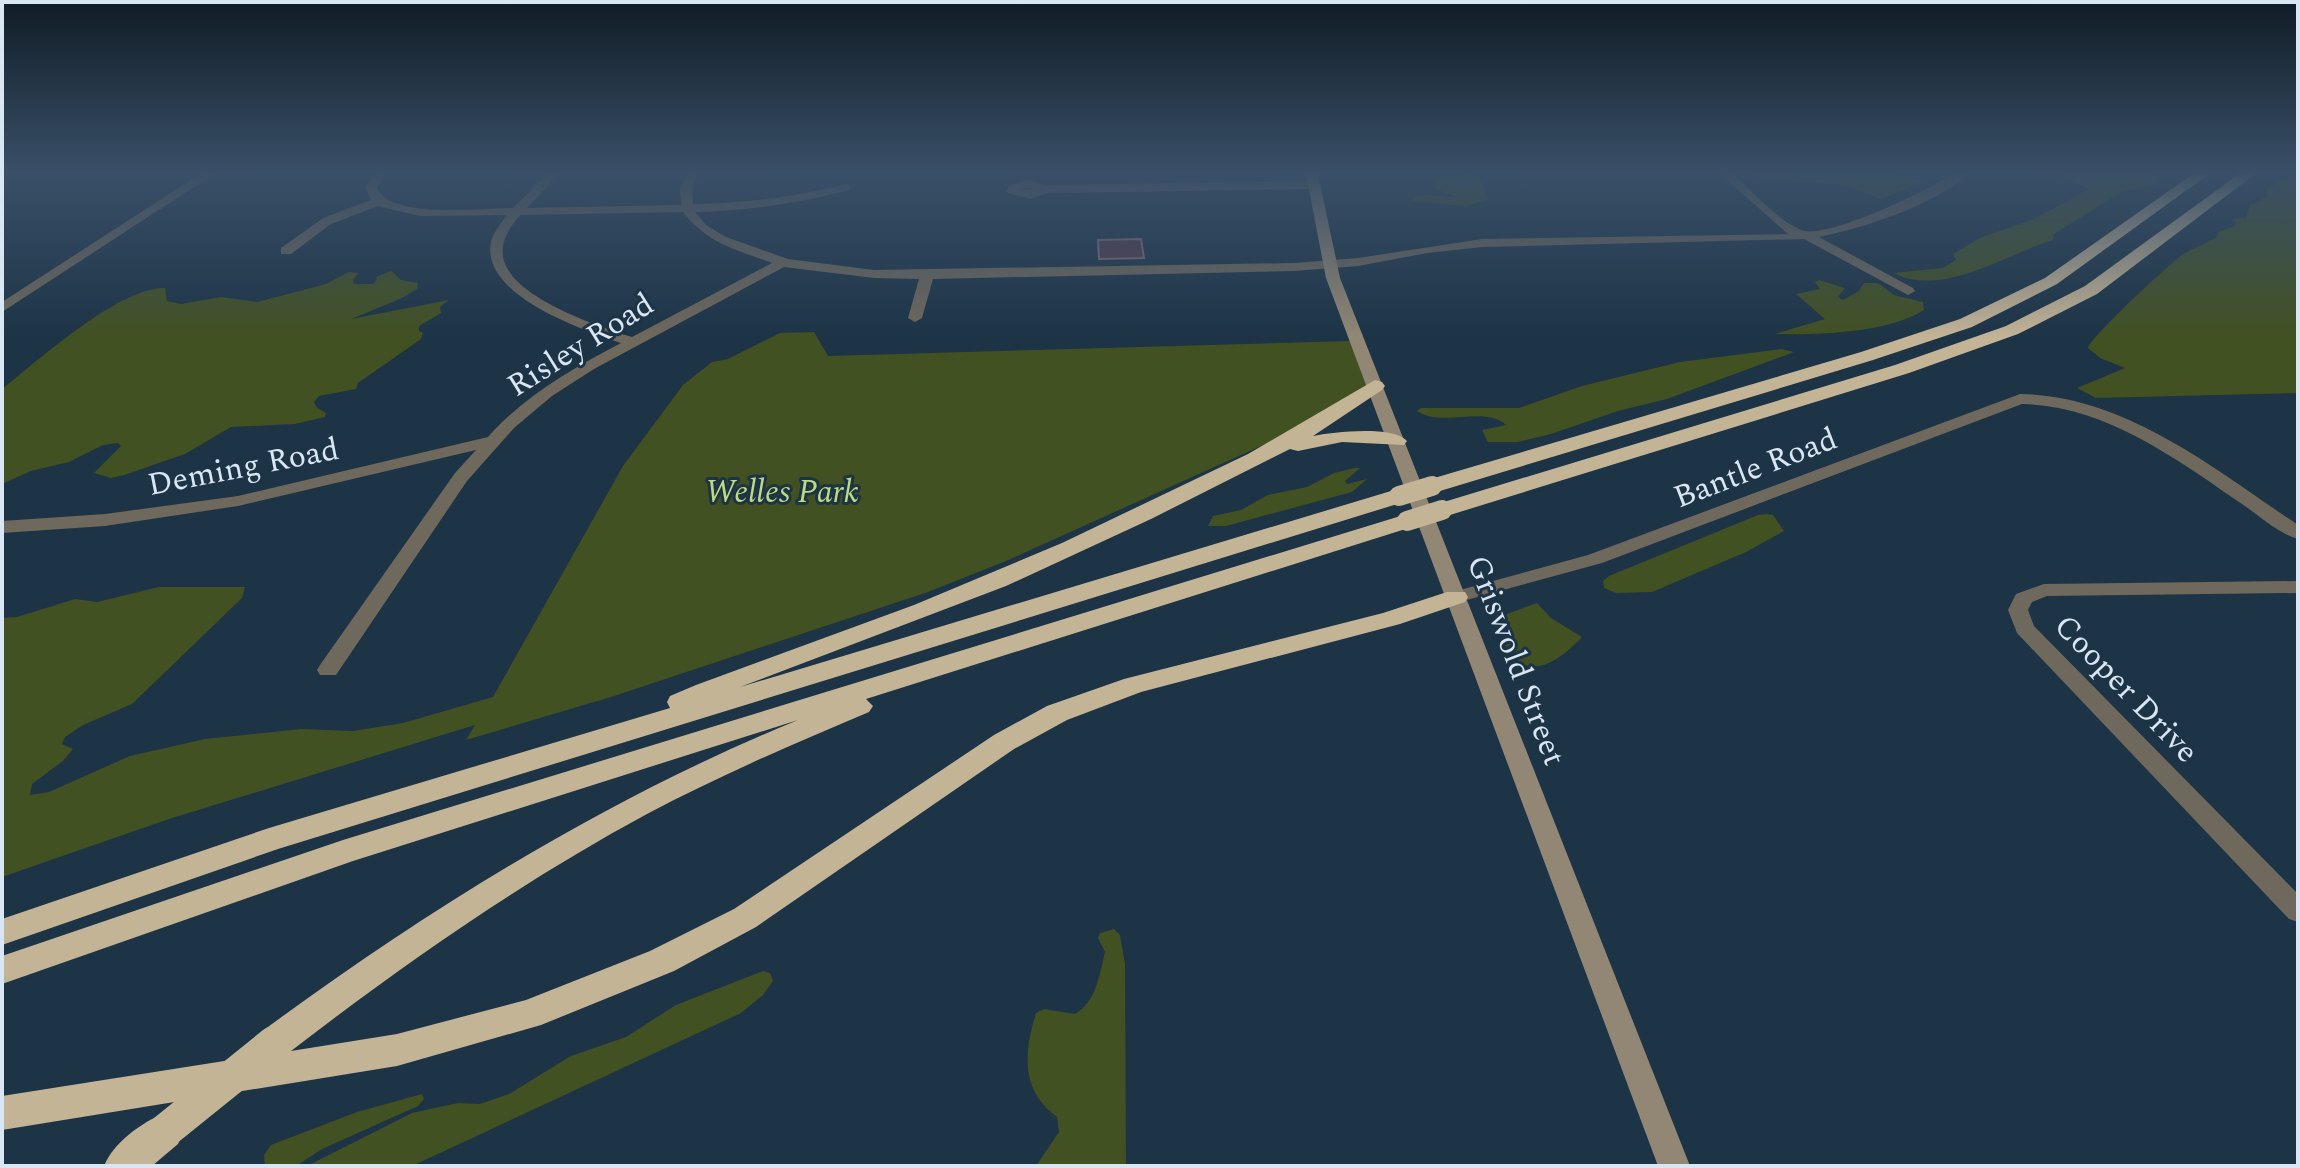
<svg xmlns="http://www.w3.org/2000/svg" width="2300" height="1168" viewBox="0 0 2300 1168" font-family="Spectral,serif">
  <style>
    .green { fill: #425122 }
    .building { fill: #533948; stroke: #886b7c; stroke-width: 2 }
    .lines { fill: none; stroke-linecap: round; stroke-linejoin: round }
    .street { fill: #6f685c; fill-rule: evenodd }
    .secondary { fill: #918774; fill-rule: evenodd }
    .highway { fill: #c4b496; fill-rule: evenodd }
    .highway-bridge-far1 { stroke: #c4b496; stroke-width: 20 }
    .highway-bridge { stroke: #c4b496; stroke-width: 34 }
    .labels { text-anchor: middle; stroke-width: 6; stroke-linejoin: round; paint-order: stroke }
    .street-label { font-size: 32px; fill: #d9e6f3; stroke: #1d3346 }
    .park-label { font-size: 32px; font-style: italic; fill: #bcda80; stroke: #1d3346 }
  </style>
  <rect width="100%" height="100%" fill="#1d3346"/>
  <g class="green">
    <polygon points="1465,174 1478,174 1489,199 1467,206 1412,201 1413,197 1426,195 1459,198 1434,188 1438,179"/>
    <polygon points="1743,174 1897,174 1924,181 1881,199 1842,184 1773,181"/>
    <path d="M2055,174H2160L2155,184L2123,191L2054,234L2053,240C2006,254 1943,298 1893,273L1943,268L1956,260L1953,254L1982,237L2032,220L2090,189Z"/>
    <path d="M2291,174H2298V393L2096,398L2077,388L2125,368L2100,358L2088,348C2091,337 2164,269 2178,258C2190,249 2204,245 2217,237L2218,232L2235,226L2236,222L2231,219L2246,218L2250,205L2267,197V189Z"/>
    <path d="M391,271L401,280L418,283L417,289L402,298L351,319L449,300L440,307L441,313L419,326V331L423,333L421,339L358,383L356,389L319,396L314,402L317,408L326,413L325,417L295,424L231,427L185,454L124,475L111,478L94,473L121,446L118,443L103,445L69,462L31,471L2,484V389C39,360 119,287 165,288L167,301L181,304L221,297L257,302L326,284L349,272L358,273L353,280L354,284H373L377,280L376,277Z"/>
    <path d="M1819,280L1845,288L1838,297L1843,300L1859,291L1864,283H1878L1894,295L1923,302L1924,310C1888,333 1818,335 1775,334L1825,319L1796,294L1820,289L1815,282Z"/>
    <polygon points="814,332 828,356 1350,341 1367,385 1292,432 1006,561 928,592 611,697 466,740 475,725 169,819 2,877 2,618 17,617 75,599 97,602 159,587 245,587 242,598 132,704 83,725 65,737 62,744 73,749 63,761 32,784 30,795 49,792 130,756 205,739 301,729 353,731 403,723 493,697 623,466 683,385 712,362 728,359 780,333"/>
    <path d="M1781,349L1794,352L1667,399L1618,411L1551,434L1518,442H1488L1482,430L1506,425C1485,405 1442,428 1417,411L1421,408H1519L1582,386L1680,362Z"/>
    <polygon points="1355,468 1360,468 1345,481 1347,484 1367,479 1352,492 1226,526 1208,526 1213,516 1241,510 1268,495 1307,487 1334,473"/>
    <polygon points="1767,514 1773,515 1784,531 1746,552 1652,592 1616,593 1604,588 1603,581 1609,576 1758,515"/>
    <path d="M1537,603L1551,618L1582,637C1546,675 1515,682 1497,624L1507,614Z"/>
    <path d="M1114,929L1120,935L1125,964L1126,1166H1036L1059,1132L1057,1117C1020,1089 1024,1053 1036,1013L1044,1009L1075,1014C1097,1001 1099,975 1105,952L1098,938L1100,933Z"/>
    <polygon points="763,971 770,973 773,981 763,995 741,1013 412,1166 307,1166 412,1113 458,1103 480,1104 509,1094 571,1056 626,1037 676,1005"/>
    <polygon points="422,1094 424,1099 418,1106 322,1149 296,1166 265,1166 264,1155 271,1145 357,1112"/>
  </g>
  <polygon class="building" points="1141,239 1144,258 1099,259 1098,240"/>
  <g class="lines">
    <g class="street">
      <polygon points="200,174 214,174 2,312 2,302"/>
      <path d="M375,174H387L377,187C388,220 483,208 513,208L547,174H559L527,208L681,205L680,189L687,174H699L692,189L693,204C746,203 794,197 846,184L850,186V190C798,203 749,211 695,212L706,225L726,237L788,259L874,270L1294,263L1358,258L1482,239L1788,234L1720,174H1733C1750,189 1784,227 1805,231C1835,236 1927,190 1954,174H1968C1933,206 1866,227 1819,237L1913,288L1915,291L1908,295L1804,239L1482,247L1427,253L1358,266L1294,271L933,279L922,318L915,322L908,318L919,279L874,278L784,267L594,369L552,396L514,428L467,481L336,675H320L317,670L320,665L455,473L476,450L238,506L105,526L2,533V521L105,514L238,496L488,437C524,396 572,369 621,343C583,330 480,295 491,242C493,233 501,223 507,215L420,216L378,206L331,224L291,254H281V248L323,218L371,200L365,187ZM683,212C708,244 735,249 772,263L632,337C598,326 516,299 504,261C499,243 509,228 520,215Z"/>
      <path d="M1026,180L1047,185L1316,181L1322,185L1316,189L1046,193L1030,199L1006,192L1009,186ZM1027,188L1035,189L1020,190Z"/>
      <path d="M2020,394C2124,395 2215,469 2298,525V539C2277,533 2255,512 2236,500C2173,456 2101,405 2022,404L1602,563L1456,603L1446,597L1449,593L1588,555Z"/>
      <polygon points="2298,581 2298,593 2047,596 2032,602 2028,610 2034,626 2298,894 2298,922 2289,919 2017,633 2008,610 2016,594 2044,584"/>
    </g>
    <polygon class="secondary" points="1306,174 1318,174 1340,278 1690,1166 1658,1166 1326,278"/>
    <g class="highway">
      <polygon points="2193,174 2209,174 2057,284 1972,327 1873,360 1440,491 1424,491 1421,486 1424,481 1861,352 1960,319 2045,278"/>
      <polygon points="2239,174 2255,174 2097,294 2018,334 1909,373 1450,515 1434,515 1431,510 1434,505 1895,365 2006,326 2085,286"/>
      <path d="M1375,380L1382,382L1385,386L1382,390L1313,436C1333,432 1393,425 1407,441L1404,445L1342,442L1298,451L1290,449L1151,519L1006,586L740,687L1391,491H1407L1410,496L1407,501L278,849L2,945V919L269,828L670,708L667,702L670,696L696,685L914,605L1062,543L1248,454Z"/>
      <path d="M1407,514L1418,521L1415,526L866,699L873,706L869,712C793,744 719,776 647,814C521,882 404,964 291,1051L397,1034L526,1000L650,951L734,909L994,735L1047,706L1124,679L1383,613L1447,592H1465L1468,597L1465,602L1400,624L1141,692L1067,720L1014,749L756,927L674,971L541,1025L397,1066L2,1130V1096L263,1055L256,1043L261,1032C430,908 605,799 798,720L353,861L2,984V956L343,840Z"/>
      <path d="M165,1113L178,1118L184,1131L178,1144L152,1166H104C113,1143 142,1122 165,1113Z"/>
    </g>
    <g class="highway-bridge-far1">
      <polyline points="1399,496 1432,486"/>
      <polyline points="1407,521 1442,510"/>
    </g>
    <polyline class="highway-bridge" points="165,1131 274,1043"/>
  </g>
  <linearGradient id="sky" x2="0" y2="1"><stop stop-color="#101c26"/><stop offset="0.51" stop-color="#3a5068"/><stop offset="1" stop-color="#3a5068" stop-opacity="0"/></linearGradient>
  <rect width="2300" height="338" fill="url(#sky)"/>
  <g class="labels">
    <g class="street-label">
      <text transform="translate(580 344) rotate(-32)" y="11">Risley Road</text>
      <text transform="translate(243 466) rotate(-11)" y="11">Deming Road</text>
      <text transform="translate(1755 467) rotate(-21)" y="11">Bantle Road</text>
      <text transform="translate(1517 660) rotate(69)" y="11">Griswold Street</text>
      <text transform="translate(2127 688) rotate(46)" y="11">Cooper Drive</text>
    </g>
    <g class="park-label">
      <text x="782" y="502">Welles Park</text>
    </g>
  </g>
  <rect width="2300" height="1168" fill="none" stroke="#d9e6f3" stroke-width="8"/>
</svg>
